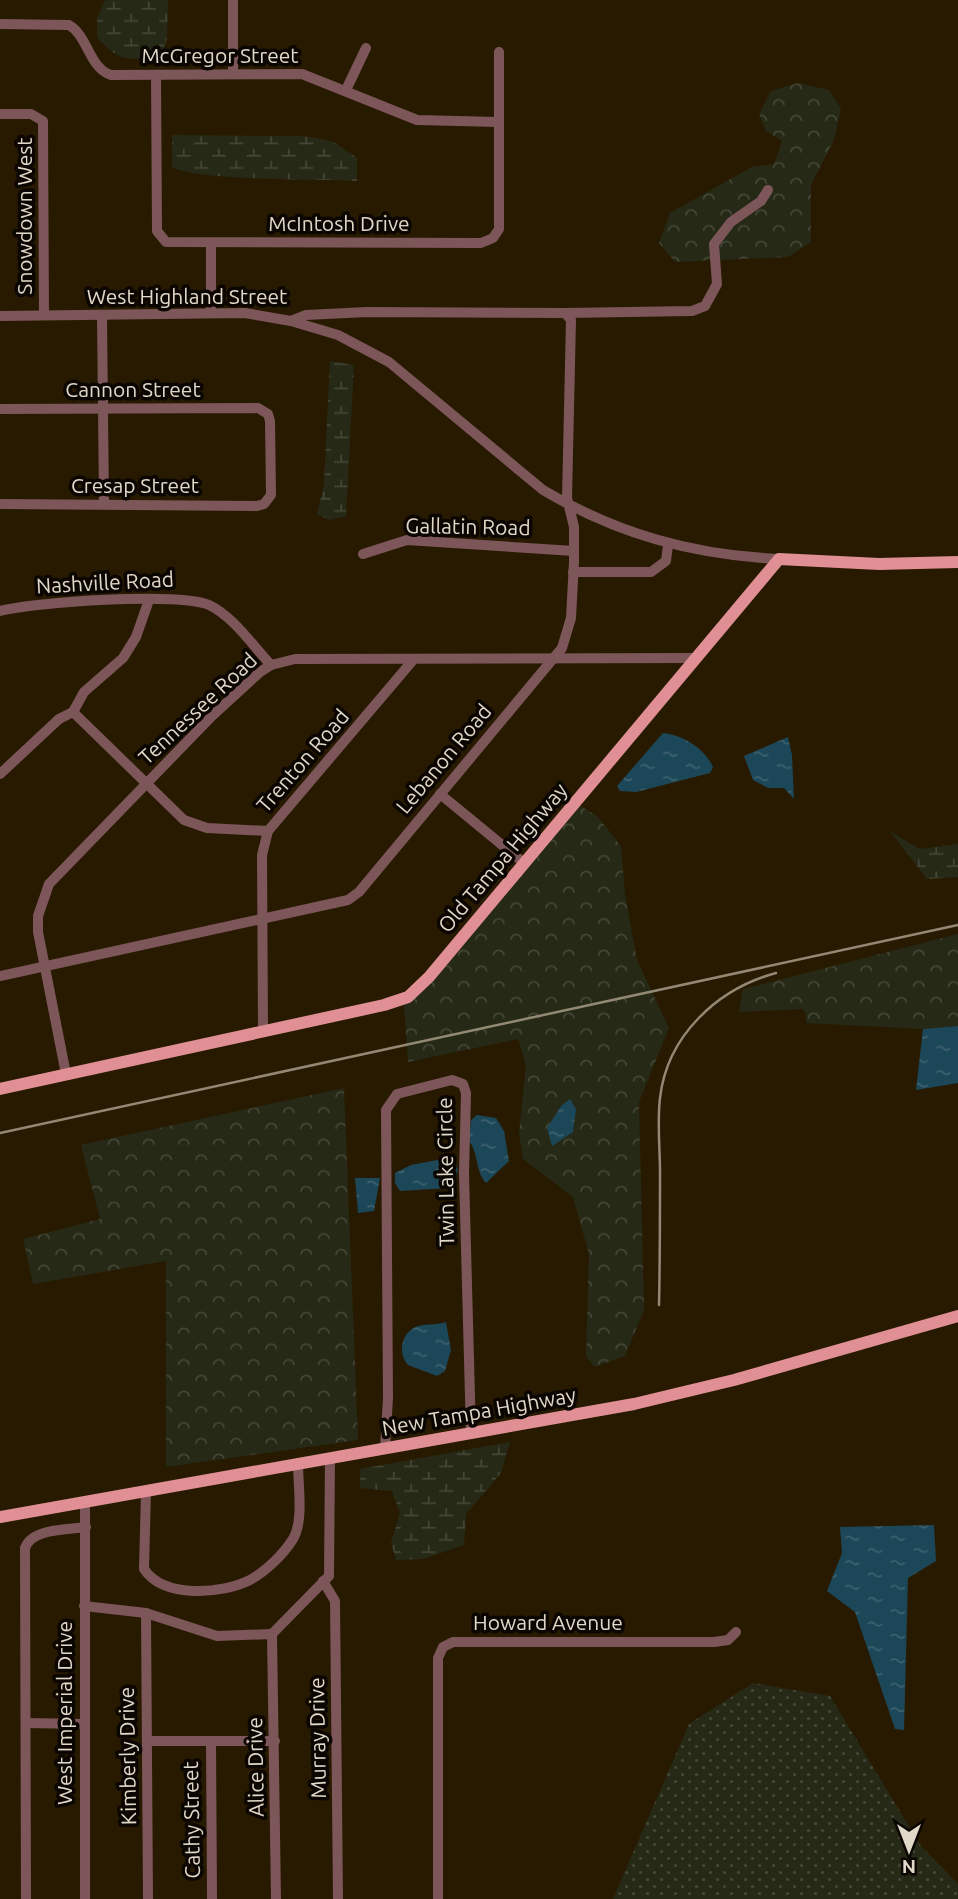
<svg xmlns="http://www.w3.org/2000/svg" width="958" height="1899" viewBox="0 0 958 1899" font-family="Ubuntu,sans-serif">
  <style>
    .grass { fill: url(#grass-dots) }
    .forest { fill: url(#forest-crowns) }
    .wetland { fill: url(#wetland-marsh) }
    .water { fill: url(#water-ripples) }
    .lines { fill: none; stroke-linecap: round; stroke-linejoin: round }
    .minor { stroke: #7d5659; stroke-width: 10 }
    .major { stroke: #e08f95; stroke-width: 12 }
    .rail { stroke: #928874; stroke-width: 2.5 }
    .labels { text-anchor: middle; stroke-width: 7; stroke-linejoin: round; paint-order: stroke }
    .street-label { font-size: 21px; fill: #e0d8c8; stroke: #0b0601 }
  </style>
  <defs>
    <pattern id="grass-dots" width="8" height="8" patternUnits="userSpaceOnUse" patternTransform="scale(1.75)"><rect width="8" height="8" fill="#252916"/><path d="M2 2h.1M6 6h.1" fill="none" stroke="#444736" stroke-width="1.8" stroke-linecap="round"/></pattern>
    <pattern id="forest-crowns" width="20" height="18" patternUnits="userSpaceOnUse" patternTransform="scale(1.75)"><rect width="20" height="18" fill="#252916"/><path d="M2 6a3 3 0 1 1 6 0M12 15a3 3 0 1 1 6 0" fill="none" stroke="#444736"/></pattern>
    <pattern id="wetland-marsh" width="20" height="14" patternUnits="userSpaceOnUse" patternTransform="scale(1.75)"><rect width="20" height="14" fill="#252916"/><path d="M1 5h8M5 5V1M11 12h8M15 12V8" fill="none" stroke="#444736"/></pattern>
    <pattern id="water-ripples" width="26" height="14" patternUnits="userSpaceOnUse" patternTransform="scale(1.75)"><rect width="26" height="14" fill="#1c4758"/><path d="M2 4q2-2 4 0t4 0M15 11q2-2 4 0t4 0" fill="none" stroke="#3d616e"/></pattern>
  </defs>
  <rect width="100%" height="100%" fill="#271a01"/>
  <polygon class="grass" points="753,1683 830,1696 921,1846 958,1884 958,1899 613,1899 689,1724"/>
  <g class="forest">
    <polygon points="798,83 829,90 841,109 834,140 811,185 811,242 788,257 675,262 659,243 670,213 752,167 774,164 782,141 766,131 759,114 771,91"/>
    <polygon points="579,805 597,816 621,846 625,895 637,960 669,1028 639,1102 644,1310 625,1356 594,1367 586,1356 589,1254 573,1197 523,1159 519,1133 526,1065 518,1039 408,1062 404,1005"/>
    <polygon points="958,934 958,1026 923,1029 806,1023 806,1013 802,1009 739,1012 743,989"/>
    <polygon points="344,1088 358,1440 166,1467 166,1261 33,1284 23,1239 100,1219 81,1145"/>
  </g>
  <g class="wetland">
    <path d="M105,0H168L167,38L161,57C128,59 121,64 97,37V18Z"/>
    <path d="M172,135L303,136L332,141L357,158V181C329,179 185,181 172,166Z"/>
    <polygon points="330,361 354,365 346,516 329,520 317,514 324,484"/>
    <polygon points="889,830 919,849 958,844 958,877 927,879"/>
    <polygon points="510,1442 501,1473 466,1514 464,1545 423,1559 396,1560 391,1542 400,1513 392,1491 360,1488 360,1469"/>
  </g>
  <g class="water">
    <path d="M663,733C683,735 704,748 713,767L710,773L636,792L620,791L617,786Z"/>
    <polygon points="788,737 792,755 794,799 784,788 768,788 753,780 744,756"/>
    <polygon points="958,1026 958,1083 916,1090 923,1029"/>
    <polygon points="570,1099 576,1109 573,1132 552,1146 547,1128 561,1106"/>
    <path d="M477,1115L496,1118L504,1131L509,1161L486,1183C475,1171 479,1154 469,1141L471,1120Z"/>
    <polygon points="443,1159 453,1160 458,1169 454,1184 448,1188 400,1191 395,1183 395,1173 411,1165"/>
    <polygon points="355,1178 380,1178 374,1211 358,1213"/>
    <path d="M446,1322L451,1350L445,1371L437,1376L408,1365C396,1351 403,1327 423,1325C431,1324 437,1325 446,1322Z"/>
    <polygon points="934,1525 936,1561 908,1578 904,1730 895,1729 855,1612 827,1591 842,1553 840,1527"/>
  </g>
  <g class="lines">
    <g class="minor">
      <polyline points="233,0 233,74"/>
      <path d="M0,24L69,25C88,36 89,68 111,75L302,74L417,120L498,122"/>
      <polyline points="156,75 157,231 166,242 481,243 493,238 499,229 499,52"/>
      <polyline points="346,90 366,48"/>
      <polyline points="0,114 31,114 43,121 44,315"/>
      <polyline points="211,244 211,312"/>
      <polyline points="565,313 692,311 705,306 717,284 714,244 731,222 761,201 768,190"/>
      <path d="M0,316L245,313L291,321L338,335L389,362L543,490C617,534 693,555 779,559"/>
      <polyline points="102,316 104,504"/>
      <polyline points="0,409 258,408 268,414 270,421 271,495 264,504 257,506 0,504"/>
      <polyline points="363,554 407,540 574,551"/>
      <polyline points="573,572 651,572 666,561 668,545"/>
      <path d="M0,611C33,602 181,592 209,605C233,616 253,646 271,665"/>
      <polyline points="73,712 184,820 207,828 268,831"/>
      <polyline points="0,774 59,719 73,712 84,692 123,658 136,637 149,600"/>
      <polyline points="440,794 524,863"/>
      <polyline points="0,976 348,900 359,892 562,648 571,618 574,562 574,527 567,498 571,320 565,313 367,312 306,315 291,321"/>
      <polyline points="263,1030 262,855 268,831 414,659"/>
      <polyline points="66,1074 38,932 38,916 49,884 212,716 260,672 271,665 295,659 695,658"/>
      <polyline points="385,1448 388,1398 386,1110 397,1094 452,1080 463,1084 466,1093 464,1173 471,1434"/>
      <path d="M146,1492L144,1569C164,1599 222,1594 250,1580C266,1571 283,1555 293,1539C304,1521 298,1485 298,1464"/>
      <polyline points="323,1581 335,1601 338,1899"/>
      <polyline points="84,1606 146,1613 217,1636 272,1634"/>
      <polyline points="146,1613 148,1899"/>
      <polyline points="272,1634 276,1899"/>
      <polyline points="272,1634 329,1576 330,1458"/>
      <polyline points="26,1723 84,1724"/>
      <polyline points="147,1741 275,1741"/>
      <polyline points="211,1741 212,1899"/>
      <path d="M26,1899L25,1548C32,1528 67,1530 86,1527"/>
      <polyline points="85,1899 85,1503"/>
      <polyline points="438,1899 438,1658 443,1647 453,1642 714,1642 728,1640 736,1632"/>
    </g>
    <g class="major">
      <polyline points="0,1089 384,1005 408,997 429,977 779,559 879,564 958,562"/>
      <polyline points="0,1517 634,1404 734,1380 958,1316"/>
    </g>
    <g class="rail">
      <polyline points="0,1133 958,925"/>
      <path d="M659,1305C660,1261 660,1217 660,1172C660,1148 657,1122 660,1098C667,1036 717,989 776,973"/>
    </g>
  </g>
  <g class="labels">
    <g class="street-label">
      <text x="220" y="63">McGregor Street</text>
      <text transform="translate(25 216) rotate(-90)" y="7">Snowdown West</text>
      <text x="339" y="231">McIntosh Drive</text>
      <text x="187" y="304">West Highland Street</text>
      <text x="133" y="397">Cannon Street</text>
      <text x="135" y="493">Cresap Street</text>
      <text transform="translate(468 527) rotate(1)" y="7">Gallatin Road</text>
      <text transform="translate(105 583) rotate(-3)" y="7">Nashville Road</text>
      <text transform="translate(198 709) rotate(-43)" y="7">Tennessee Road</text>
      <text transform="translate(444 759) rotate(-50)" y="7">Lebanon Road</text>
      <text transform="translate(303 761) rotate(-49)" y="7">Trenton Road</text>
      <text transform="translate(503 858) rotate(-50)" y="7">Old Tampa Highway</text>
      <text transform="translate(446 1172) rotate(-91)" y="7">Twin Lake Circle</text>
      <text transform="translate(479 1412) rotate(-10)" y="7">New Tampa Highway</text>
      <text x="548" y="1630">Howard Avenue</text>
      <text transform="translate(65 1713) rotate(-90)" y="7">West Imperial Drive</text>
      <text transform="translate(318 1738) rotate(-91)" y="7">Murray Drive</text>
      <text transform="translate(128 1756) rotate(-91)" y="7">Kimberly Drive</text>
      <text transform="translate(256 1767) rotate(-91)" y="7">Alice Drive</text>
      <text transform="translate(192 1820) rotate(-91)" y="7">Cathy Street</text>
    </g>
  </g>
  <g transform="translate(909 1850) rotate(180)" stroke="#0b0601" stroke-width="5" paint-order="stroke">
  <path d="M0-5L12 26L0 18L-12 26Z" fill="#e0d8c8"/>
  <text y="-10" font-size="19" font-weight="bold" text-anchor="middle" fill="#e0d8c8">N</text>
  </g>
</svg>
